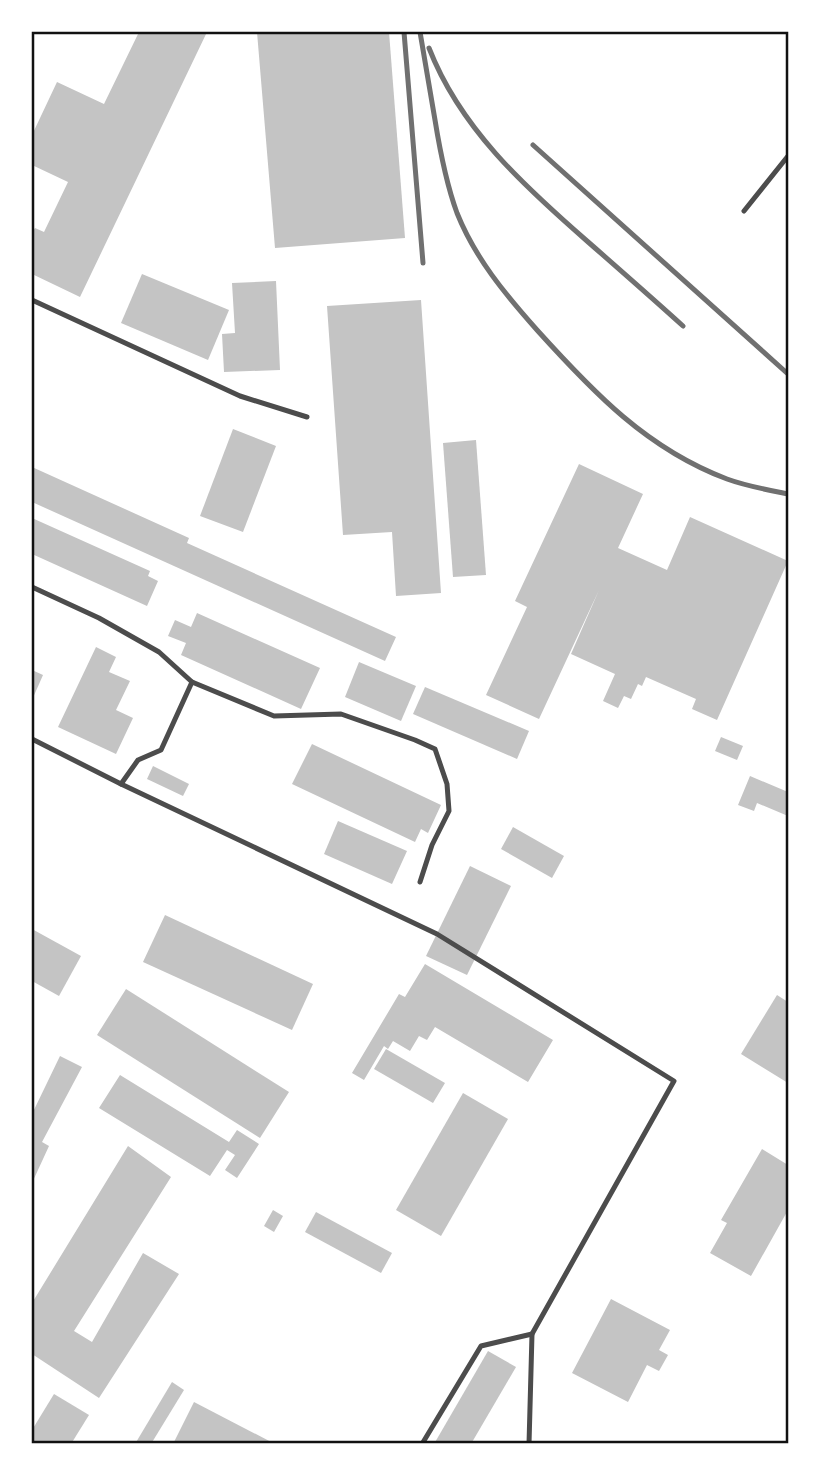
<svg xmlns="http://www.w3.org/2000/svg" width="820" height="1475" viewBox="0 0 820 1475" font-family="'Fira Sans',sans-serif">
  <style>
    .building { fill: #c4c4c4 }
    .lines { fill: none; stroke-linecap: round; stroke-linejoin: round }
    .service { stroke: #4c4c4c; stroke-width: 5 }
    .rail { stroke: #707070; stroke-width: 5 }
    .neatline { fill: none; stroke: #111; stroke-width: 2.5 }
  </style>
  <rect width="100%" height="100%" fill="#fff"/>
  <g class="building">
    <polygon points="139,32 207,32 80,297 32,274 32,233 35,228 44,232 68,182 32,165 32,135 57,82 104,104"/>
    <polygon points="257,32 389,32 405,238 275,248"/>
    <polygon points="142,274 229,310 208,360 121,323"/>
    <polygon points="276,281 280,370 224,372 222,334 235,333 232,283"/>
    <polygon points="421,300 441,593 396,596 392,532 343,535 327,306"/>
    <polygon points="233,429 276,446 243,532 200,516"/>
    <polygon points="476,440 486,575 453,577 443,443"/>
    <polygon points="579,464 643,494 618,548 667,570 690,517 788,561 717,720 692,709 696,699 646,677 642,686 638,684 631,699 624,696 618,708 603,701 615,674 571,654 599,590 539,719 486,695 527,607 515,601"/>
    <polygon points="32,467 189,538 187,543 396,637 385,661 32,502"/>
    <polygon points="32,518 150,571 148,576 158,581 147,606 32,554"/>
    <polygon points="197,613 320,668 301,709 181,655 186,643 168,636 175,620 191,627"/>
    <polygon points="96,647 116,657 109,672 130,681 116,710 133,718 116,754 58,727"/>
    <polygon points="359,662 416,686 401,721 345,697"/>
    <polygon points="32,670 43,675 32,700"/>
    <polygon points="425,687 529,731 517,759 413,714"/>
    <polygon points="721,737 743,746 737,760 715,751"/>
    <polygon points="312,744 441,805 428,833 421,829 415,842 292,784"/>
    <polygon points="153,766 189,784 183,796 147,779"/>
    <polygon points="750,776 788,792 788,816 757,803 754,811 738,805"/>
    <polygon points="338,821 407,851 392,884 324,854"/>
    <polygon points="513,827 564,856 552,878 501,849"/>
    <polygon points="470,866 511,886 467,975 426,956"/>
    <polygon points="165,915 313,984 292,1030 143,962"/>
    <polygon points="32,929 81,956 59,996 32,981"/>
    <polygon points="425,964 553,1040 528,1082 435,1027 427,1040 419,1036 410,1051 393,1041 388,1049 384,1046 364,1080 352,1073 399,994 405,997"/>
    <polygon points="126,989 289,1092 260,1138 97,1035"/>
    <polygon points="777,995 788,1002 788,1083 741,1054"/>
    <polygon points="386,1049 445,1083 433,1103 374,1069"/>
    <polygon points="60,1056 82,1067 42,1142 49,1146 32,1183 32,1114"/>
    <polygon points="120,1075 229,1142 237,1130 259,1144 237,1178 225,1170 235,1155 227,1150 210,1176 99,1108"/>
    <polygon points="463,1093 508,1119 441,1236 396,1210"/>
    <polygon points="128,1146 171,1177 74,1331 92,1342 143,1253 179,1274 99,1398 32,1354 32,1303"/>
    <polygon points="762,1149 788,1165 788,1210 751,1276 710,1253 727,1223 721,1220"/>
    <polygon points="273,1210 283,1216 274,1232 264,1226"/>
    <polygon points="316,1212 392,1253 381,1273 305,1232"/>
    <polygon points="611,1299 670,1330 659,1350 668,1355 659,1371 647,1365 628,1402 572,1373"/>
    <polygon points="488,1351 516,1367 471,1444 434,1444"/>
    <polygon points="172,1382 184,1390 151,1444 135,1444"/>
    <polygon points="54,1394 89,1415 71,1444 32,1444 32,1430"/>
    <polygon points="194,1402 275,1444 173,1444"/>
  </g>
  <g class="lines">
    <g class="service">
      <polyline points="744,211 788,156"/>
      <polyline points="32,300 240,396 307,417"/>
      <polyline points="32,587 99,618 159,652 192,682 274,716 341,714 415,740 435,749 447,784 449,811 432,845 420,882"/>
      <polyline points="32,739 121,784 437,934 674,1081 532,1334 529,1444"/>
      <polyline points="121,784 138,760 161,750 192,682"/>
      <polyline points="422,1444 481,1346 532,1334"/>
    </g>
    <g class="rail">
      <polyline points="404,32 423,263"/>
      <path d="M420,32C425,61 430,91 435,120C440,151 446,183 457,213C475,258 505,294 537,330C593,392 647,449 727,479C746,486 768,490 788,494"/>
      <path d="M429,48C460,128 524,186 587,241C619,269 651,297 683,326"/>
      <polyline points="533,145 788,374"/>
    </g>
  </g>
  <rect width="820" height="1475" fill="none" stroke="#ffffff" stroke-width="66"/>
  <rect x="33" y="33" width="754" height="1409" class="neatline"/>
</svg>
